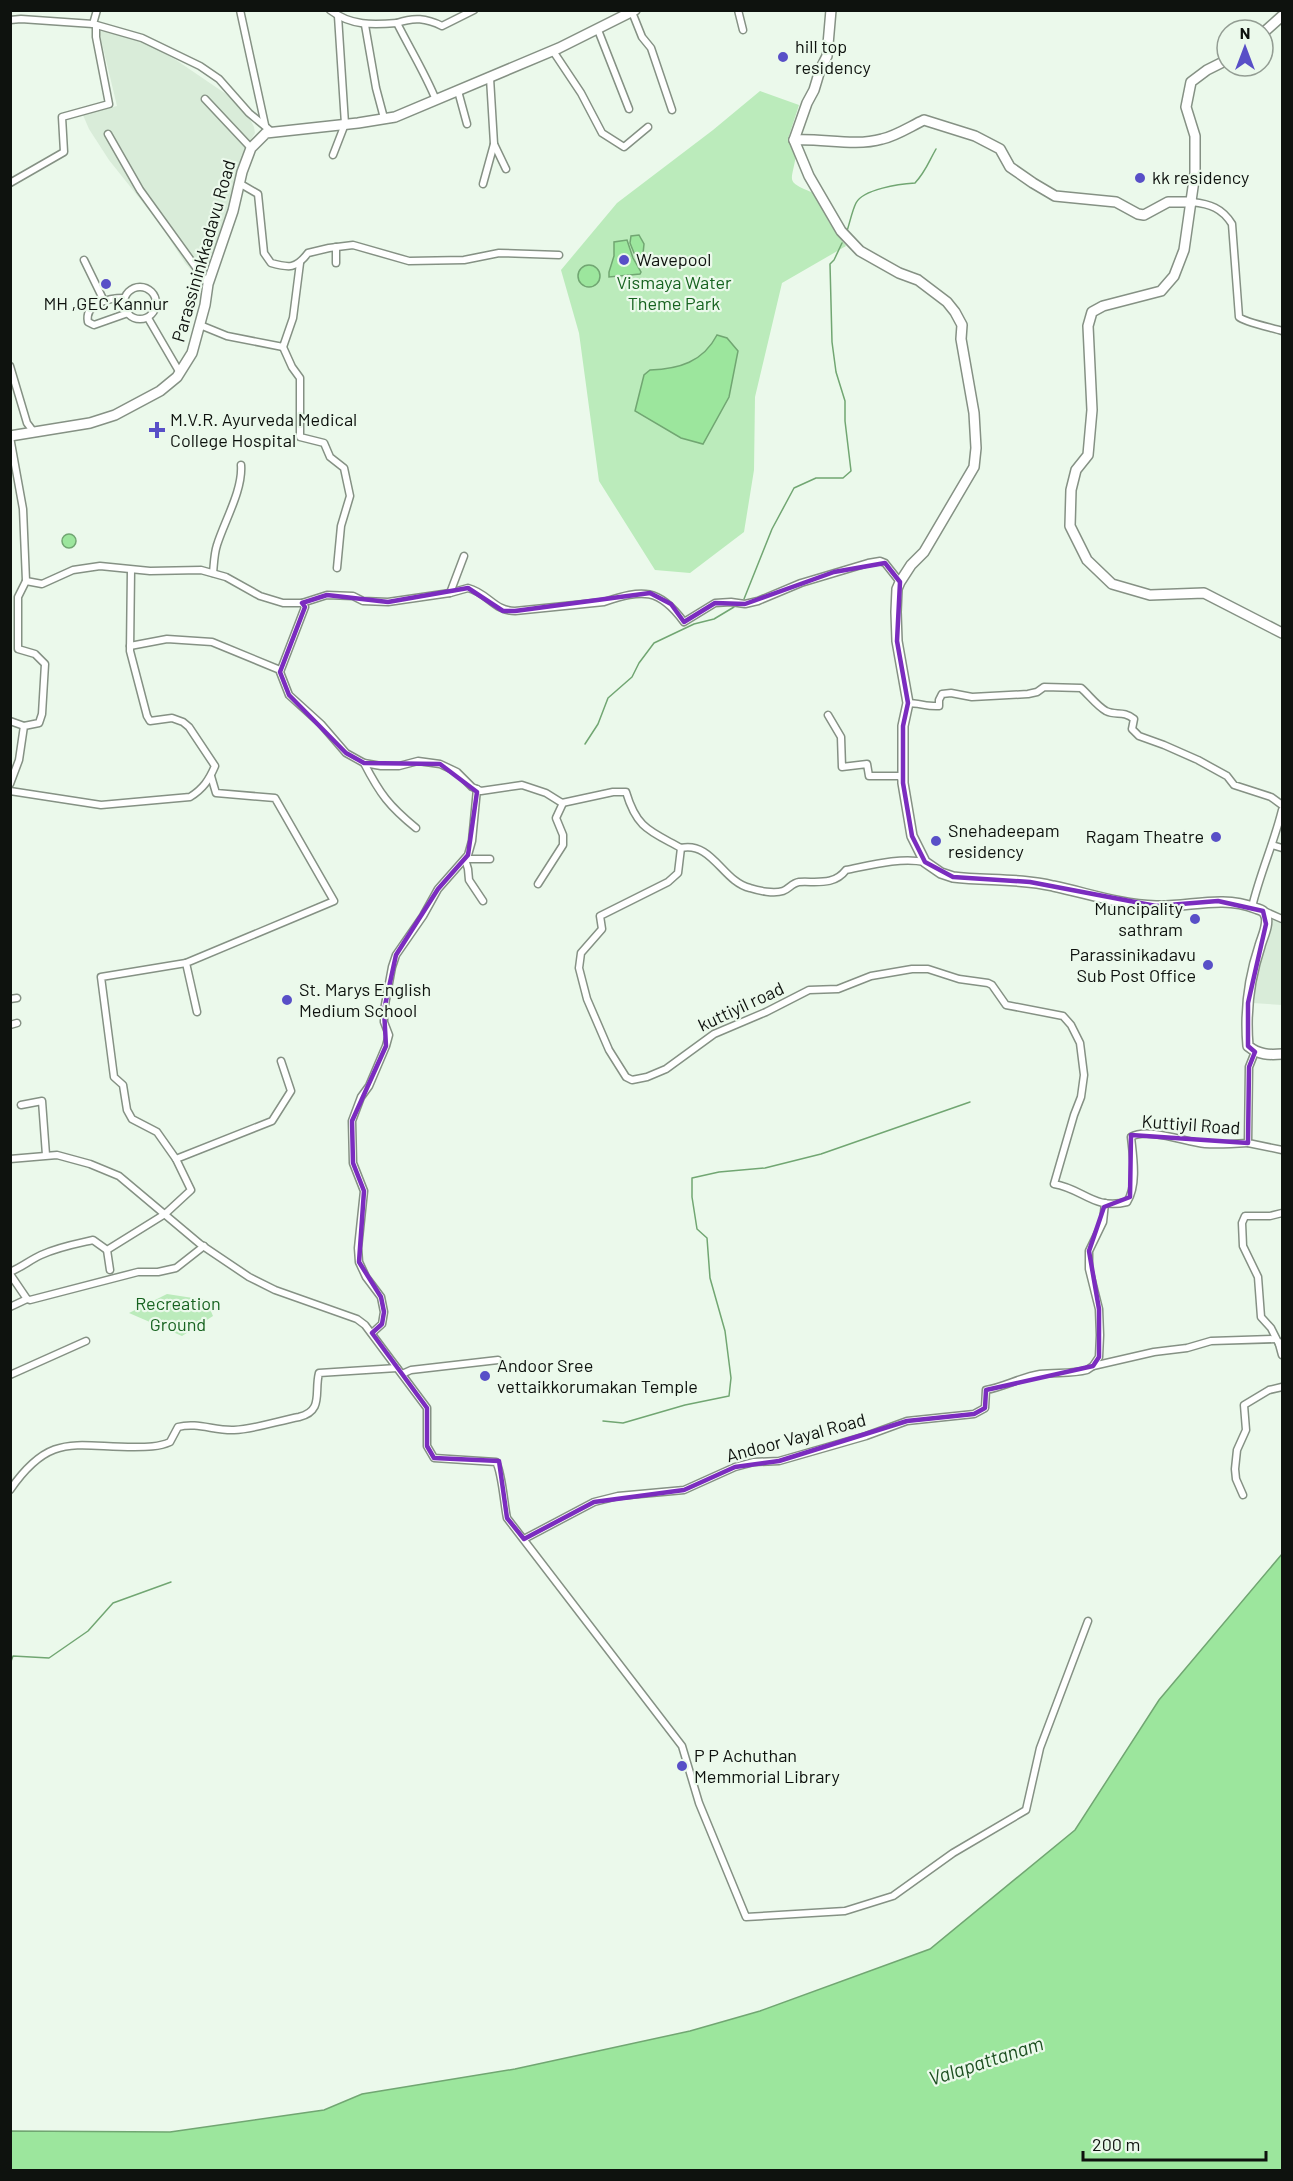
<svg xmlns="http://www.w3.org/2000/svg" width="1293" height="2181" viewBox="0 0 1293 2181" font-family="Barlow,sans-serif">
  <style>
    .built { fill: #d9ecd9 }
    .green { fill: #bbebbb }
    .water { fill: #9ce69d; stroke: #71a672; stroke-width: 1.5 }
    .lines { fill: none; stroke-linecap: round; stroke-linejoin: round }
    .stream { stroke: #71a672; stroke-width: 1.5 }
    .street-casing { stroke: #859184; stroke-width: 9 }
    .secondary-casing { stroke: #859184; stroke-width: 12 }
    .street { stroke: #fff; stroke-width: 6 }
    .secondary { stroke: #fff; stroke-width: 9 }
    .marked { fill: none; stroke: #7b2cbf; stroke-width: 4.5; stroke-linejoin: round }
    .poi-dot { fill: #584fc7; stroke: #ebf9eb; stroke-width: 2 }
    .labels { text-anchor: middle; stroke-width: 4.5; stroke-linejoin: round; paint-order: stroke }
    .poi-label { font-size: 18px; fill: #0e120e; stroke: #ebf9eb; text-anchor: start }
    .street-label { font-size: 18px; fill: #0e120e; stroke: #ebf9eb }
    .park-label { font-size: 18px; fill: #176320; stroke: #ebf9eb }
    .water-label { font-size: 20px; font-style: italic; fill: #1c4f20; stroke: #ebf9eb }
  </style>
  <rect width="100%" height="100%" fill="#ebf9eb"/>
  <g class="built">
    <polygon points="99,31 122,34 145,43 176,60 226,94 249,117 254,127 255,133 248,144 218,249 210,271 201,281 185,263 160,224 109,160 89,129 83,115 117,106"/>
    <polygon points="1273,919 1282,923 1282,1005 1252,1003 1262,951"/>
  </g>
  <g class="green">
    <path d="M760,91L799,105L788,139L796,153C793,183 782,180 816,194L829,222L846,246L782,283L755,397L754,470L744,532L690,573L655,570L599,481L579,333L561,270L617,203L713,130Z"/>
    <polygon points="167,1294 206,1300 213,1316 182,1336 129,1313"/>
  </g>
  <g class="water">
    <polygon points="639,235 644,244 643,254 640,256 634,253 630,243 631,236"/>
    <polygon points="627,240 633,258 641,272 640,274 609,277 609,272 614,256 614,242"/>
    <circle cx="589" cy="276" r="11"/>
    <path d="M717,335L727,338L738,351L729,397L703,444L681,438L635,411L644,375L650,370C679,369 703,362 717,335Z"/>
    <circle cx="69" cy="541" r="7"/>
    <polygon points="1282,1554 1282,2170 11,2170 11,2131 170,2132 324,2110 362,2094 515,2069 690,2031 760,2011 930,1949 1075,1830 1159,1700"/>
  </g>
  <g class="lines">
    <g class="stream">
      <path d="M847,231C850,222 852,211 856,203C863,189 900,184 915,183C926,171 928,163 936,149"/>
      <polyline points="744,599 772,529 794,488 816,478 843,478 851,471 845,421 845,401 836,372 832,342 830,264 834,260 842,243"/>
      <polyline points="585,744 598,724 608,698 632,677 639,663 654,643 694,624 714,619 734,607"/>
      <polyline points="603,1421 623,1423 685,1405 729,1396 731,1378 725,1331 710,1278 707,1238 697,1229 692,1197 692,1178 719,1172 765,1168 821,1154 970,1102"/>
      <polyline points="10,1664 13,1656 49,1658 88,1631 113,1603 171,1582"/>
    </g>
    <g class="street-casing">
      <g id="street">
        <polyline points="240,10 265,125"/>
        <path d="M330,10C351,26 373,25 397,23"/>
        <polyline points="738,10 743,30"/>
        <polyline points="632,12 642,37 651,48 672,110"/>
        <polyline points="10,20 21,19 93,24 142,38 200,66 219,79 249,113 272,132"/>
        <polyline points="93,24 97,10"/>
        <polyline points="365,25 376,88 384,118"/>
        <polyline points="598,30 629,109"/>
        <polyline points="553,51 581,93 602,133 624,147 648,127"/>
        <polyline points="490,78 494,144 506,169"/>
        <polyline points="458,91 467,124"/>
        <polyline points="205,99 251,148"/>
        <path d="M436,100C425,73 410,49 397,23C414,17 426,18 442,26L474,10"/>
        <polyline points="108,134 140,190 208,284"/>
        <polyline points="333,155 345,124 338,16"/>
        <polyline points="10,183 64,152 62,117 109,104 96,37 96,25"/>
        <path d="M239,183L258,194L264,253L271,263C289,268 296,269 308,253L329,248L353,245L409,261L464,260L499,253L559,255"/>
        <polyline points="483,184 494,144"/>
        <path d="M1192,202C1210,204 1222,208 1232,224L1239,317C1244,322 1273,328 1282,331"/>
        <polyline points="336,247 336,263"/>
        <polyline points="84,260 104,301"/>
        <circle cx="140" cy="303" r="16"/>
        <path d="M124,298C110,298 84,303 88,322L94,325L128,313"/>
        <polyline points="148,318 180,373"/>
        <polyline points="200,325 227,336 283,347 293,318 300,263"/>
        <polyline points="283,347 292,367 300,378 300,437 324,443 330,457 344,468 350,496 341,526 337,568"/>
        <polyline points="10,366 27,423 33,431"/>
        <path d="M10,437L23,509L26,581L42,584L73,570L100,566L150,571L201,570L226,577L260,596L283,603H302L305,607L280,672L289,695L321,724L346,753L364,763L381,766H399L418,761L440,764L457,772L472,787L481,791L522,785L546,793L562,803L613,792H626C637,829 650,831 681,848"/>
        <path d="M213,573C214,564 214,554 217,545C224,522 243,490 241,465"/>
        <polyline points="450,593 464,556"/>
        <path d="M302,603L327,595L353,596L363,601L388,602L450,593L468,588C488,593 494,611 515,611L604,602C643,589 659,588 684,622L715,603L731,602L745,604L758,601L801,583L868,563L880,561L885,563L900,582"/>
        <polyline points="130,646 167,639 212,642 280,670"/>
        <path d="M908,703C919,703 928,707 939,706V700L942,694L951,693L972,697L1028,694L1037,692L1044,687L1081,688C1089,695 1097,706 1106,711C1116,716 1123,710 1134,719L1132,729L1139,736L1164,745L1198,760L1227,776L1234,785L1271,797L1282,805"/>
        <polyline points="828,715 841,737 842,767 867,764 869,776 900,776 902,780"/>
        <polyline points="10,721 24,726"/>
        <path d="M364,763C380,794 389,806 416,828"/>
        <polyline points="10,784 19,760 24,726 39,723 42,714 45,664 35,654 18,649 18,597 26,581"/>
        <path d="M10,791L101,805L190,797C203,789 209,780 215,766L189,727L183,722L172,718L150,721L147,716L130,651L131,570"/>
        <polyline points="1272,845 1282,848"/>
        <path d="M925,862C900,857 871,865 846,870C834,886 816,881 799,882C792,883 789,889 783,891C774,894 759,891 750,888C723,882 712,841 681,848L678,873L668,882L600,916L602,929L581,953L579,968L587,999L609,1050L626,1077L632,1080L647,1077L666,1069L714,1034L766,1012L809,990L838,989L871,976L912,969H928L959,979L988,983L992,985L1006,1005L1063,1016L1071,1025L1080,1043L1084,1075L1081,1097L1074,1115L1054,1184C1084,1189 1093,1210 1127,1202C1138,1185 1133,1156 1131,1137C1148,1127 1185,1142 1205,1144C1219,1145 1234,1144 1248,1143"/>
        <polyline points="538,884 563,845 563,835 556,818 563,803"/>
        <polyline points="483,901 469,880 468,869 465,859 490,859"/>
        <path d="M1252,907C1260,873 1274,843 1282,810"/>
        <polyline points="1264,911 1282,919"/>
        <polyline points="186,963 101,977 114,1077 123,1085 127,1110 132,1119 157,1132 176,1159 272,1121 291,1091 281,1061"/>
        <polyline points="10,999 17,998"/>
        <polyline points="197,1012 186,963 334,901 275,798 216,793 211,776"/>
        <polyline points="10,1025 17,1023"/>
        <polyline points="1255,1052 1249,1067 1248,1143 1282,1150"/>
        <polyline points="21,1105 42,1101 46,1155"/>
        <path d="M10,1159L57,1155L90,1164L119,1176L200,1244L249,1277L275,1290L357,1319L365,1325L427,1408V1446L434,1458L496,1462C502,1472 504,1504 507,1518L682,1746L699,1803L746,1917L845,1911L893,1896L953,1853L1026,1810L1040,1748L1088,1621"/>
        <polyline points="107,1250 110,1270"/>
        <path d="M10,1272C22,1267 30,1260 41,1255C58,1247 75,1244 93,1240L107,1250L165,1214L191,1190L176,1159"/>
        <polyline points="10,1274 27,1299 30,1300 138,1272 158,1272 176,1268 204,1246"/>
        <polyline points="10,1307 27,1299"/>
        <polyline points="372,1333 382,1324 384,1312 381,1297 366,1277 359,1262 358,1248 364,1191 353,1163 352,1121 361,1097 369,1086 386,1046 389,1035 384,1022 384,1010 392,967 396,955 423,916 438,889 468,855 472,841 477,789"/>
        <polyline points="1282,1342 1279,1344 1282,1355"/>
        <polyline points="1279,1344 1271,1328 1261,1317 1258,1277 1243,1246 1242,1223 1245,1216 1270,1216 1282,1213"/>
        <polyline points="1093,1366 1154,1352 1187,1348 1211,1341 1276,1339"/>
        <polyline points="402,1374 411,1370 498,1360"/>
        <polyline points="10,1375 86,1341"/>
        <path d="M10,1490C50,1432 74,1447 134,1447C146,1447 159,1447 170,1442L178,1427C197,1422 215,1431 234,1430C255,1429 278,1421 299,1417C324,1411 314,1392 319,1373L397,1368"/>
        <polyline points="1243,1495 1236,1479 1235,1469 1237,1450 1246,1430 1244,1405 1269,1390 1282,1387"/>
        <path d="M524,1539L594,1502L618,1496L684,1490L735,1467L754,1462L779,1461L866,1436L907,1421L974,1414L985,1408L986,1390C1004,1387 1021,1377 1040,1374C1056,1372 1072,1374 1087,1370L1093,1366L1099,1357L1100,1335L1099,1309L1089,1269V1251L1103,1222L1105,1203"/>
      </g>
    </g>
    <g class="secondary-casing">
      <g id="secondary">
        <path d="M831,10L827,56L820,70L814,90L807,103L794,140L809,176L841,231L860,251L899,273L918,280L947,302L955,312L962,325L961,339L974,413L976,448L974,467L924,552L911,565L900,582L897,589L896,612L897,641L908,703L903,726V783L912,836L925,862L941,873L953,877C986,881 1020,878 1053,886C1087,893 1120,905 1156,906C1190,907 1222,895 1255,908C1260,910 1264,910 1266,916C1269,925 1262,938 1260,946C1249,979 1245,1012 1248,1046C1259,1055 1269,1055 1282,1054"/>
        <polyline points="1263,33 1282,16"/>
        <polyline points="1227,60 1207,70 1191,82 1186,107 1195,136 1195,173 1184,250 1174,276 1161,291 1103,306 1092,312 1088,326 1092,410 1088,455 1076,470 1071,490 1070,526 1087,560 1112,584 1150,595 1204,593 1282,633"/>
        <path d="M794,140C823,138 854,147 882,139C896,136 911,126 924,120L975,136L1000,149L1010,167L1033,183L1055,196L1116,202L1138,214L1144,215L1168,202H1192"/>
        <polyline points="10,436 90,423 115,415 160,391 177,377 192,353 205,305 208,284 233,211 242,172 251,148 266,133 358,123 395,117 559,48 635,10"/>
      </g>
    </g>
    <use href="#street" class="street"/>
    <use href="#secondary" class="secondary"/>
  </g>
  <path class="marked" d="M885,563L900,582L897,641L908,703L903,726V783L912,836L925,862L953,877L1030,882L1156,906L1218,901L1263,911L1266,924L1248,1003V1046L1255,1052L1249,1067L1248,1143L1131,1135L1130,1197L1104,1207L1089,1251L1099,1309V1357L1093,1366L986,1390L985,1408L974,1414L907,1421L779,1461L735,1467L684,1490L594,1502L524,1539L507,1518L499,1461L434,1458L427,1446V1408L372,1333L382,1324L384,1312L381,1297L359,1262L364,1191L353,1163L352,1121L386,1046L384,1010L396,955L438,889L468,855L477,792L440,764L364,763L346,753L289,695L280,672L305,607L302,603L327,595L388,602L468,588L503,611H515L650,593L671,604L684,622L715,603L745,604L834,572Z"/>
  <g class="poi-dot">
    <circle cx="783" cy="57" r="6"/>
    <circle cx="1140" cy="178" r="6"/>
    <circle cx="624" cy="260" r="6"/>
    <circle cx="106" cy="284" r="6"/>
    <path d="M154 421h6v6h6v6h-6v6h-6v-6h-6v-6h6z"/>
    <circle cx="1216" cy="837" r="6"/>
    <circle cx="936" cy="841" r="6"/>
    <circle cx="1195" cy="919" r="6"/>
    <circle cx="1208" cy="965" r="6"/>
    <circle cx="287" cy="1000" r="6"/>
    <circle cx="485" cy="1376" r="6"/>
    <circle cx="682" cy="1766" r="6"/>
  </g>
  <g class="labels">
    <g class="poi-label">
      <text x="795" y="53">hill top<tspan x="795" dy="21">residency</tspan></text>
      <text x="1152" y="184">kk residency</text>
      <text x="636" y="266">Wavepool</text>
      <text x="106" y="310" text-anchor="middle">MH ,GEC Kannur</text>
      <text x="170" y="426">M.V.R. Ayurveda Medical<tspan x="170" dy="21">College Hospital</tspan></text>
      <text x="948" y="837">Snehadeepam<tspan x="948" dy="21">residency</tspan></text>
      <text x="1204" y="843" text-anchor="end">Ragam Theatre</text>
      <text x="1183" y="915" text-anchor="end">Muncipality<tspan x="1183" dy="21">sathram</tspan></text>
      <text x="1196" y="961" text-anchor="end">Parassinikadavu<tspan x="1196" dy="21">Sub Post Office</tspan></text>
      <text x="299" y="996">St. Marys English<tspan x="299" dy="21">Medium School</tspan></text>
      <text x="497" y="1372">Andoor Sree<tspan x="497" dy="21">vettaikkorumakan Temple</tspan></text>
      <text x="694" y="1762">P P Achuthan<tspan x="694" dy="21">Memmorial Library</tspan></text>
    </g>
    <g class="street-label">
      <text transform="translate(204 251) rotate(-74)" y="6">Parassininkkadavu Road</text>
      <text transform="translate(741 1007) rotate(-25)" y="6">kuttiyil road</text>
      <text transform="translate(1191 1125) rotate(4)" y="6">Kuttiyil Road</text>
      <text transform="translate(796 1438) rotate(-15)" y="6">Andoor Vayal Road</text>
    </g>
    <g class="park-label">
      <text x="674" y="289">Vismaya Water<tspan x="674" dy="21">Theme Park</tspan></text>
      <text x="178" y="1310">Recreation<tspan x="178" dy="21">Ground</tspan></text>
    </g>
    <g class="water-label">
      <text transform="translate(986 2061) rotate(-18)" y="7">Valapattanam</text>
    </g>
  </g>
  <rect width="1293" height="2181" fill="none" stroke="#0e120e" stroke-width="24"/>
  <g transform="translate(1245 48)"><circle r="28" fill="#ebf9eb" stroke="#939d93" stroke-width="1.5"/>
  <path d="M0-4.5L10 22L0 15L-10 22Z" fill="#584fc7"/>
  <text y="-9" font-size="16" font-weight="bold" text-anchor="middle" fill="#0e120e">N</text>
  </g>
  <path d="M1083 2151v9h183v-9" fill="none" stroke="#0e120e" stroke-width="3"/>
  <text x="1092" y="2151" font-size="18" fill="#0e120e" stroke="#ebf9eb" stroke-width="4.5" paint-order="stroke">200 m</text>
</svg>
